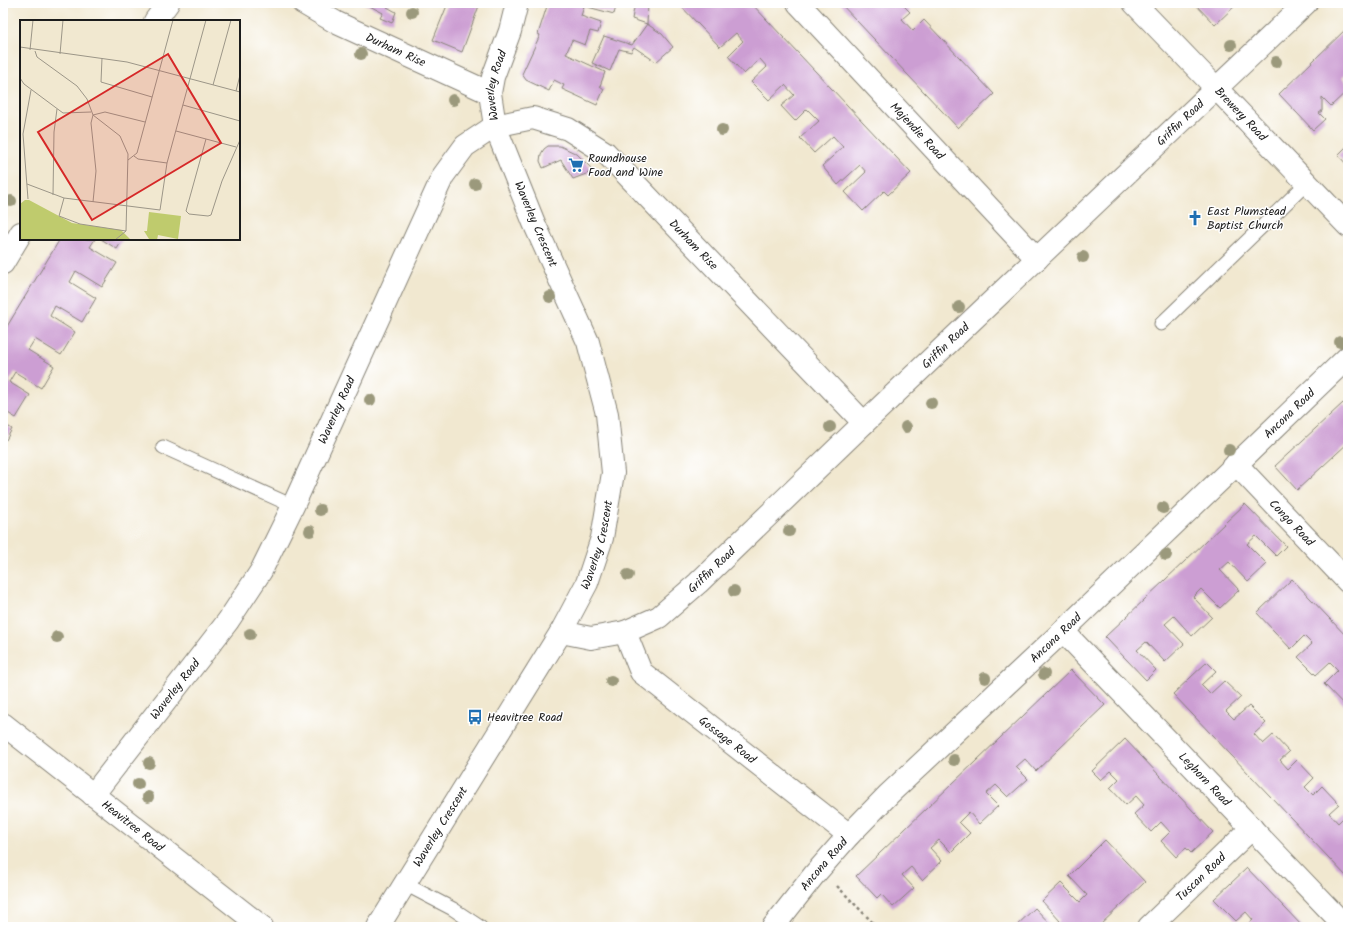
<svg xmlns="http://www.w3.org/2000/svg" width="1351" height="930" viewBox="0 0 1351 930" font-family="Kalam,sans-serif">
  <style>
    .building { fill: #cc9ed3 }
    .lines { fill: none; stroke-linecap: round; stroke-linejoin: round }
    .service-casing { stroke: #868276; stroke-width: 15 }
    .minor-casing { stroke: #868276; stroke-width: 24 }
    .tertiary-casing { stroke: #868276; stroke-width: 24 }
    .path { stroke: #868276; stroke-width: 2.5; stroke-dasharray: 3 3; stroke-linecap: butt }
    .service { stroke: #fff; stroke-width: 13 }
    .minor { stroke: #fff; stroke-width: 22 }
    .tertiary { stroke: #fff; stroke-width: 22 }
    .tree { fill: #9b997c }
    .labels { text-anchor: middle; stroke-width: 3; stroke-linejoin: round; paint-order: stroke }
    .street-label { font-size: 12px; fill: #1c1c1c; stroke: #fff }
    .poi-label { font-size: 12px; fill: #1c1c1c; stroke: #fff; text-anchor: start }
    .inset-road { fill: none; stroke: #9c9688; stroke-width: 1 }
    .view { fill: #d62828; fill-opacity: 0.15; stroke: #d62828; stroke-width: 2 }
    .inset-edge { fill: none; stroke: #1c1c1c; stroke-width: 2 }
  </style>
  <rect width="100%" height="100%" fill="#fff"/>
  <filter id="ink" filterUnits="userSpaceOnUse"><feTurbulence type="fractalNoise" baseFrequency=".025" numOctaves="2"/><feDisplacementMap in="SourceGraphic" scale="8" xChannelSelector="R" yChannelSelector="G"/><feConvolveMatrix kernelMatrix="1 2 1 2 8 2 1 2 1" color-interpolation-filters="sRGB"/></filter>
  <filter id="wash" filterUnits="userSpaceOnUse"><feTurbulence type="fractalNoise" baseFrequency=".012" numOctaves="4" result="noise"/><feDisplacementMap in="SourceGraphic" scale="16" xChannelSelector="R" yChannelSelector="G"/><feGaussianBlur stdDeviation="0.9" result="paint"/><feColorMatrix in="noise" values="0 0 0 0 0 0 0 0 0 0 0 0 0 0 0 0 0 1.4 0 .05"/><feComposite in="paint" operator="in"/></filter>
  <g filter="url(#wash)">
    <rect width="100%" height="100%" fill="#f1e8d0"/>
    <g id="blocks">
      <g class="building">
        <polygon points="364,3 391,3 387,7 396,12 392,23 380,18 383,13"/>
        <polygon points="448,3 480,3 462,52 433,40"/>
        <polygon points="548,3 617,3 614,14 584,6 581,16 601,23 598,33 590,31 585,45 572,40 566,54 605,72 600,86 604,89 597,105 562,89 564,85 554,80 549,91 526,80 522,74 540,35 538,34"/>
        <polygon points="635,3 648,4 647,24 632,19"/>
        <polygon points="678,3 751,3 911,173 888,195 884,191 863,211 845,192 866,172 860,165 838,185 822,166 843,147 833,136 814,153 800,138 819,121 807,109 795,121 781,106 794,95 785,85 769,100 751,82 767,67 760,59 744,74 728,56 743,41 736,33 720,47"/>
        <polygon points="840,3 885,3 888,6 891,3 901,3 910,12 902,19 913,31 924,20 994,94 958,128"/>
        <polygon points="1194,3 1238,3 1215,25"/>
        <polygon points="647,24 662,34 673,47 656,62 634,47 631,52 619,49 610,71 592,63 604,36 632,45"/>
        <polygon points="1348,27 1348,72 1342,78 1348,85 1348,90 1331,106 1322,97 1322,111 1319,113 1325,119 1313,130 1279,94"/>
        <polygon points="1348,145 1348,166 1338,155"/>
        <polygon points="548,146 560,146 577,154 594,171 573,179 561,160 543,168 540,161 541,154 544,149"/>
        <polygon points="60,239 95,239 90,247 117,263 102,287 76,271 70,282 96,298 82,322 55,306 50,316 75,332 61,355 35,339 28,350 54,366 41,388 15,372 9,382 30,395 16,418 3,410 3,333"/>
        <polygon points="101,239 123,239 117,249"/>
        <polygon points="1343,403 1348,408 1348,443 1297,490 1275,466"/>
        <polygon points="3,423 12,429 6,440 4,439 3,440"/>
        <polygon points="1245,504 1286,546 1276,556 1256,536 1247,544 1267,564 1248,582 1229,562 1220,570 1239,590 1220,608 1201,589 1193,597 1212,617 1192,636 1174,616 1165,624 1184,644 1165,662 1146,642 1137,650 1156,670 1146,680 1105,637"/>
        <polygon points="1292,579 1348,638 1348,709 1324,684 1338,670 1330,662 1316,675 1298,657 1312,644 1304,636 1291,649 1257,613"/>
        <polygon points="1207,662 1216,671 1201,685 1210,694 1224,681 1241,697 1226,711 1234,719 1249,706 1266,723 1254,734 1263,744 1273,735 1289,752 1280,760 1288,769 1297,760 1314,778 1305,787 1313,795 1322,786 1339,804 1329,813 1338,823 1348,813 1348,878 1173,694"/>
        <polygon points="1071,670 1105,705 1036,771 1025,759 1016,767 1028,779 1008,797 996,785 986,794 998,806 979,824 969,812 959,822 970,833 951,852 939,840 930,848 942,861 922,880 911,867 902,875 914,888 893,907 881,894 877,898 856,876"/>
        <polygon points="1125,739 1213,832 1191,853 1186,848 1176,857 1161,841 1170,832 1161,822 1151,832 1134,814 1144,805 1136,796 1126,805 1110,788 1119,779 1111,771 1101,780 1092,771"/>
        <polygon points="1105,840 1145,882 1098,927 1015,927 1035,908 1053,927 1060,921 1042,901 1061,883 1080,902 1087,895 1069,876"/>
        <polygon points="1247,868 1303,927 1245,927 1253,920 1246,912 1236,921 1214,899"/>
      </g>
    </g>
  </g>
  <g filter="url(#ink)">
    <use href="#blocks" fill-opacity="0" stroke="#868276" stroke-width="1"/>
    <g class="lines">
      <g class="service-casing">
        <g id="service">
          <polyline points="1161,324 1307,183"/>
          <polyline points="163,447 293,506"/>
          <polyline points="405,884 453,909 480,927"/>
        </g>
      </g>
      <g class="minor-casing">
        <g id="minor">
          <path id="s1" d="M303,3L337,23L490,93"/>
          <path id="s2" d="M798,3L1037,259"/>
          <polyline points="1134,3 1216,88"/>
          <polyline points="155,21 168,3"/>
          <polyline points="3,263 21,233"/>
          <path id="s3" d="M1236,464L1348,582"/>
          <path id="s4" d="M1063,631L1346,927"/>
          <path id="s5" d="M561,632L587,583L602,538L613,473L607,414L588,342L534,223L495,126L533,118L568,129L606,153L864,423"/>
          <path id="s6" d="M625,632L641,672L849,835"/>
          <path id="s7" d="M3,724L262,927"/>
          <path id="s8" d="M93,795L228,621L261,571L293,506L443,176L465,146L495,126L490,93L493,77L510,31L517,3"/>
          <path id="s9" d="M773,927L814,875L849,835L889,794L1063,631L1348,357"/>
          <path id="s10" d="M1149,927L1252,828"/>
        </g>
      </g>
      <g class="tertiary-casing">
        <g id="tertiary">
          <path id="s11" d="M1216,88L1348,226"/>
          <path id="s12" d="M378,927L561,632L591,638L625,632L659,617L698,583L864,423L1306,3"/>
        </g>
      </g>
      <polyline class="path" points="837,886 877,927"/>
      <use href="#service" class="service"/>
      <use href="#minor" class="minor"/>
      <use href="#tertiary" class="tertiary"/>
    </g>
    <g class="tree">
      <circle cx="412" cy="12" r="6"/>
      <circle cx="1231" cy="45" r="6"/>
      <circle cx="361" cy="54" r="6"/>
      <circle cx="1276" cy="62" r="6"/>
      <circle cx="453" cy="100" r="6"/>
      <circle cx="722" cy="130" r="6"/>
      <circle cx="475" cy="184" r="6"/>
      <circle cx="11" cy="201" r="6"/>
      <circle cx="1083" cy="257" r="6"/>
      <circle cx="550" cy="297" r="6"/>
      <circle cx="959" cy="307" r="6"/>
      <circle cx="1340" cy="342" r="6"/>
      <circle cx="370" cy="400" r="6"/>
      <circle cx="931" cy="403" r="6"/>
      <circle cx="830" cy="427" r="6"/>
      <circle cx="906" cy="427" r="6"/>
      <circle cx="1229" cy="450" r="6"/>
      <circle cx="1163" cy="508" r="6"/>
      <circle cx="320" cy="510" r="6"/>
      <circle cx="310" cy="531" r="6"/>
      <circle cx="789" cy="531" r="6"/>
      <circle cx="1166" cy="555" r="6"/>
      <circle cx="628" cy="575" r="6"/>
      <circle cx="734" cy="591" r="6"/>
      <circle cx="250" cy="634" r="6"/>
      <circle cx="57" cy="637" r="6"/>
      <circle cx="1044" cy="674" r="6"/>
      <circle cx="985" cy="678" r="6"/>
      <circle cx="611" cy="681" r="6"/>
      <circle cx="954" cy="760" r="6"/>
      <circle cx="149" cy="763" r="6"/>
      <circle cx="138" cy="784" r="6"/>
      <circle cx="148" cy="797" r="6"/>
    </g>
  </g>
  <defs>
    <g id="supermarket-bare" transform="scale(1.2)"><path d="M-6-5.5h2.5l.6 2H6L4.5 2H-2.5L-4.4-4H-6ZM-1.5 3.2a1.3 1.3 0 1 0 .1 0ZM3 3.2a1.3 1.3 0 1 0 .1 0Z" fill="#1f6fb2" stroke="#fff" stroke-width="2.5" paint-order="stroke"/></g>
    <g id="church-bare" transform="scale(1.2)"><path d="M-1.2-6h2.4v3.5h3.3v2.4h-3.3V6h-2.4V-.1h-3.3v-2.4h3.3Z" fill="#1f6fb2" stroke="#fff" stroke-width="2.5" paint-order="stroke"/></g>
    <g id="bus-bare" transform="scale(1.2)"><path d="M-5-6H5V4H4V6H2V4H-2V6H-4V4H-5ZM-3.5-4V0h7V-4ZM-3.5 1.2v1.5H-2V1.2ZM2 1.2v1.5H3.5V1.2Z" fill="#1f6fb2" stroke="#fff" stroke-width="2.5" paint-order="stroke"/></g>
  </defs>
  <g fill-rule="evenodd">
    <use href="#supermarket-bare" x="576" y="165"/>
    <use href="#church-bare" x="1195" y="218"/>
    <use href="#bus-bare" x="475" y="717"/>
  </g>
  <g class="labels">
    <g class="street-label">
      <text dy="4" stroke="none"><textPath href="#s1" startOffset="104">Durham Rise</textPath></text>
      <text dy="4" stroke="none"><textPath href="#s8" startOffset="830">Waverley Road</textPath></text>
      <text dy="4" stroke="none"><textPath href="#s11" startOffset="36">Brewery Road</textPath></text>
      <text dy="4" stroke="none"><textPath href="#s12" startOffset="1168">Griffin Road</textPath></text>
      <text dy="4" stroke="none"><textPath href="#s2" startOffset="175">Majendie Road</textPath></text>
      <text transform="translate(536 224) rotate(67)" y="4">Waverley Crescent</text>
      <text dy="4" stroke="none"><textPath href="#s5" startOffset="785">Durham Rise</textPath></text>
      <text dy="4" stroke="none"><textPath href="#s12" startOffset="844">Griffin Road</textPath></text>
      <text dy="4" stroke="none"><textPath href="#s8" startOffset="458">Waverley Road</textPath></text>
      <text dy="4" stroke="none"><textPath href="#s9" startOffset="729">Ancona Road</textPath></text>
      <text dy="4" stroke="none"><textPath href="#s3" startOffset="81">Congo Road</textPath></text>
      <text dy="4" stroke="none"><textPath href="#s5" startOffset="95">Waverley Crescent</textPath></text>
      <text dy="4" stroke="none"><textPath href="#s12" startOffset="520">Griffin Road</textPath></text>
      <text dy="4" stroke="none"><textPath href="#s9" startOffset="405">Ancona Road</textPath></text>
      <text dy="4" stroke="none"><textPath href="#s8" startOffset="134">Waverley Road</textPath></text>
      <text dy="4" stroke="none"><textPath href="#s6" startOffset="153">Gossage Road</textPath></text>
      <text dy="4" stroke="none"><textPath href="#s4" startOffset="205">Leghorn Road</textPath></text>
      <text dy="4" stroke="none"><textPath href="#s7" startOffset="165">Heavitree Road</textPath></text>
      <text dy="4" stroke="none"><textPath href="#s12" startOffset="118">Waverley Crescent</textPath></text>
      <text dy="4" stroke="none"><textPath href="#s9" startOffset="81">Ancona Road</textPath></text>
      <text dy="4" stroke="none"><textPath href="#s10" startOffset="72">Tuscan Road</textPath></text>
    </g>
    <g class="poi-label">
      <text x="588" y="162">Roundhouse<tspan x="588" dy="14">Food and Wine</tspan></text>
      <text x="1207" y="215">East Plumstead<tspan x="1207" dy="14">Baptist Church</tspan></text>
      <text x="487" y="721">Heavitree Road</text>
    </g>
  </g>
  <g transform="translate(20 20)">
    <rect width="220" height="220" fill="#f1e8d0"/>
    <path d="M5,180H9L52,203L101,210L111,220H0V184ZM129,192L161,196L158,219L138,215L137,220L129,219L124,211H127Z" fill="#bfcb6d"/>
    <path class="inset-road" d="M0,27L107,42L220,72M10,30L13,0M15,31L17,37L57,66L67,79L73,95L71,103L76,151L73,182M40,34L43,0M82,38L81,62L132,77M0,58L4,64L43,93L71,92M193,65L211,0M216,71L220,55M163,85L220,101M156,111L216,127M186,119L166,191L169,194L188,196L191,195L202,161L220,120M114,136L118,139L147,143M108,140L117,133L153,0M7,164L44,178L140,190L147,143L186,0M33,175L34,112L37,89M44,178L39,196L60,204L106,211M8,179L3,114L11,70M95,220L106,211L108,134L100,116L73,95L85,92L125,102"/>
    <path class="view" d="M148,34L201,123L72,200L18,112Z"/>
    <rect width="220" height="220" class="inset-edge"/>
  </g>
  <rect width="1351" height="930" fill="none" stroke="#fff" stroke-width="16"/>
</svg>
